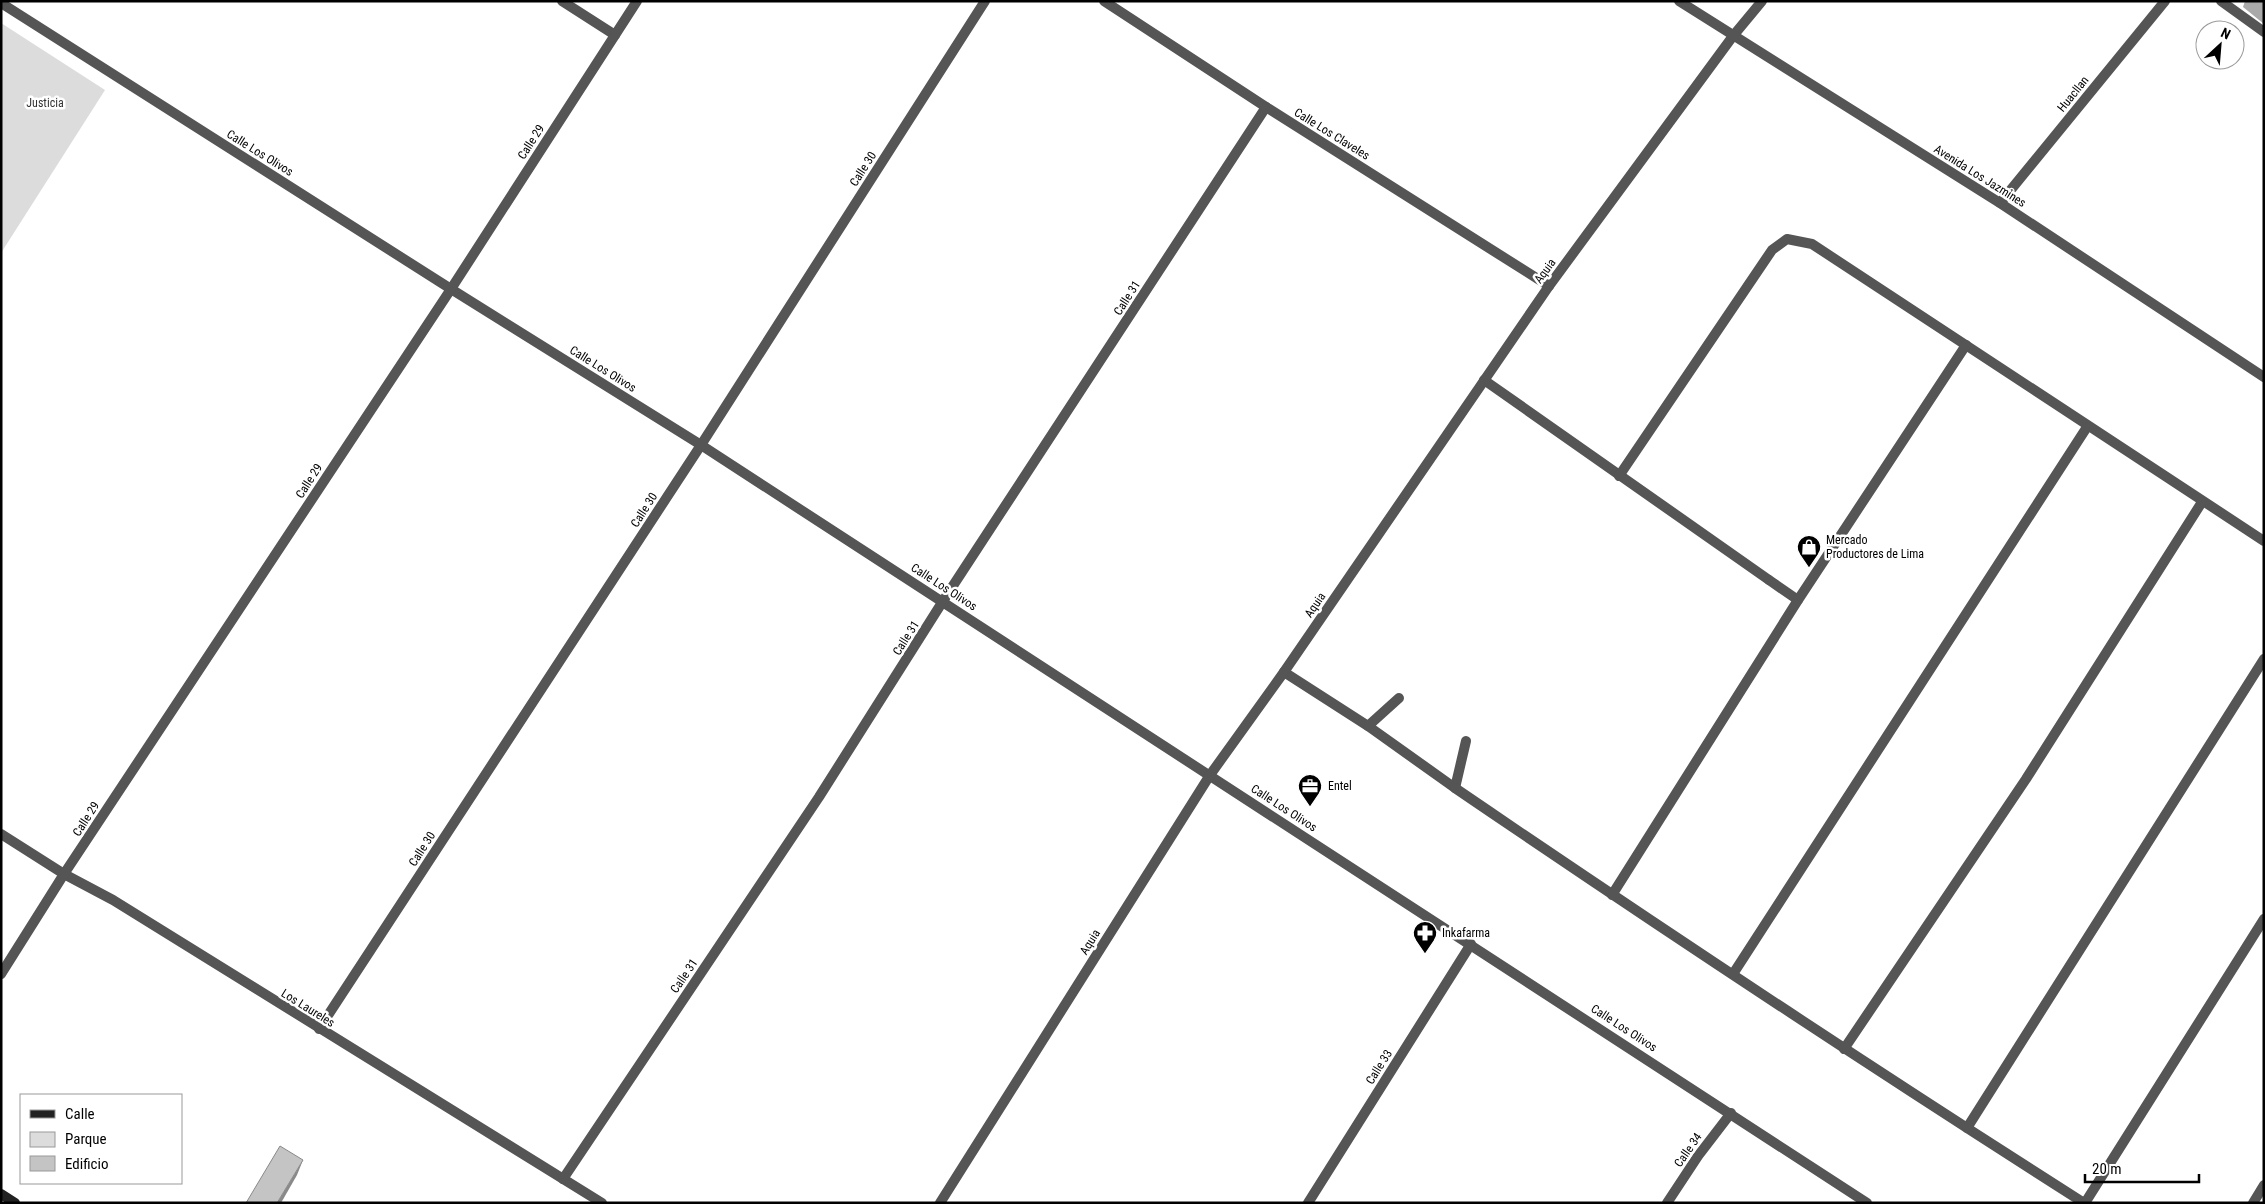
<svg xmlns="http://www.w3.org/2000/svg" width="2265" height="1204" viewBox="0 0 2265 1204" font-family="'Roboto Condensed',sans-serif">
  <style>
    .green { fill: #dcdcdc }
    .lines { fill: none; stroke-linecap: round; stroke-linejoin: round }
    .service { stroke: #555; stroke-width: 10 }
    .pedestrian { stroke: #555; stroke-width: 10 }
    .minor { stroke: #555; stroke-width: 10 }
    .tertiary { stroke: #555; stroke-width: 10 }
    .secondary { stroke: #222; stroke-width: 10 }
    .wall { fill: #a9a9a9 }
    .shaded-wall { fill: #898989 }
    .building { fill: #c4c4c4; stroke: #898989 }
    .labels { text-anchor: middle; stroke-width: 5; stroke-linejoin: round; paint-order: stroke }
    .street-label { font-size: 12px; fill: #000; stroke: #fff }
    .park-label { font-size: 12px; fill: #333; stroke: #fff }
    .poi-label { font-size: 12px; fill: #000; stroke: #fff; text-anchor: start }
  </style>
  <rect width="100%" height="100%" fill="#fff"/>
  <polygon class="green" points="1,23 105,90 1,253"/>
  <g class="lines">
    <g class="service">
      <polyline points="1484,380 1769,580"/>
      <polyline points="1284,672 1368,726 1455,788 1466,741"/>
      <polyline points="1368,726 1399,698"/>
    </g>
    <polyline class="pedestrian" points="1769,580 1798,600"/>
    <g class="minor">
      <polyline points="562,1 615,35"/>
      <polyline points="1104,1 1266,107 1549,286"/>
      <polyline points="2221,1 2264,32"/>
      <polyline points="1,3 451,289 701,445 1867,1203"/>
      <polyline points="2000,203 2165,1"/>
      <polyline points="1619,476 1772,250 1787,239 1812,244 2264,541"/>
      <path d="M1455,788C1662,929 1872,1068 2084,1203"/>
      <polyline points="1,834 64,874 113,900 602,1203"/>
      <polyline points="1612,895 1798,600 1966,345"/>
      <polyline points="1733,974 2087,427"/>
      <polyline points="319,1029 701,445 985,1"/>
      <polyline points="1844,1049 2026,779 2202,502"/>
      <polyline points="1967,1128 2264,659"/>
      <polyline points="563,1179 819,797 943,601 1266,107"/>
      <polyline points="940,1203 1210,775 1284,672 1549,286 1733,36 1762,1"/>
      <polyline points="1308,1203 1471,944"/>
      <polyline points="1667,1203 1698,1156 1731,1113"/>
      <polyline points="2085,1203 2264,919"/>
      <polyline points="2253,1203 2264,1185"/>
    </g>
    <g class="tertiary">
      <polyline points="1679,1 2000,203 2264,377"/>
      <polyline points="1,974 64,874 451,289 637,1"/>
    </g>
    <polyline class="secondary" points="1,1194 15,1203"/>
  </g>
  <polygon class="wall" points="2245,1 2264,1 2264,24 2243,7"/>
  <polygon class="shaded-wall" points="303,1160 297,1175 281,1203 277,1203"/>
  <polygon class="building" points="280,1146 303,1160 277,1203 246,1203"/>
  <defs>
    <g id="shop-pin" transform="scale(1.25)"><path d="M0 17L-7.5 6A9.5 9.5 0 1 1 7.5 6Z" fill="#000" stroke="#fff"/><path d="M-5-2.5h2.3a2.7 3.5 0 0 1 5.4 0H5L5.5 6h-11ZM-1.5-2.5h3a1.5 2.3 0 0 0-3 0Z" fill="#fff"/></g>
    <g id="office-pin" transform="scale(1.25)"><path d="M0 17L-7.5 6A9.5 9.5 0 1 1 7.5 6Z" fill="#000" stroke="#fff"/><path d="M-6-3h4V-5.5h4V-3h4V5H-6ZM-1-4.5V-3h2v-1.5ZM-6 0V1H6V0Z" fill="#fff"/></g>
    <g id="pharmacy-pin" transform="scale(1.25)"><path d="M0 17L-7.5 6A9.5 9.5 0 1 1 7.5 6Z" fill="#000" stroke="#fff"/><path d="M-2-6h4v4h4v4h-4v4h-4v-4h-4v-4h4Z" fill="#fff"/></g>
  </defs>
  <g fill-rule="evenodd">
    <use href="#shop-pin" x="1809" y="547"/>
    <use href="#office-pin" x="1310" y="786"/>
    <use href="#pharmacy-pin" x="1425" y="933"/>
  </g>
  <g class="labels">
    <g class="street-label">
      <text transform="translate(2073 94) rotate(-51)" y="4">Huacllan</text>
      <text transform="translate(1332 134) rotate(32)" y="4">Calle Los Claveles</text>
      <text transform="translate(531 142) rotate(-57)" y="4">Calle 29</text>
      <text transform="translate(260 153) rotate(32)" y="4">Calle Los Olivos</text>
      <text transform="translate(863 169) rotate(-57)" y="4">Calle 30</text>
      <text transform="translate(1980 176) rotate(32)" y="4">Avenida Los Jazmines</text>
      <text transform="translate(1545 271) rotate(-54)" y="4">Aquia</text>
      <text transform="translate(1127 298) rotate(-57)" y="4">Calle 31</text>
      <text transform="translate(603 369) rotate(32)" y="4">Calle Los Olivos</text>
      <text transform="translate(309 481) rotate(-57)" y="4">Calle 29</text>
      <text transform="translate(644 510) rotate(-57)" y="4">Calle 30</text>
      <text transform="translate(944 587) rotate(33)" y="4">Calle Los Olivos</text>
      <text transform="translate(1315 605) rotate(-56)" y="4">Aquia</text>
      <text transform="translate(906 638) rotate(-58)" y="4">Calle 31</text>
      <text transform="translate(1284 808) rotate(33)" y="4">Calle Los Olivos</text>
      <text transform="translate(86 819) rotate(-57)" y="4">Calle 29</text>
      <text transform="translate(422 849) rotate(-57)" y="4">Calle 30</text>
      <text transform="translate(1090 942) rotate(-58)" y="4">Aquia</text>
      <text transform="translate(684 976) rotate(-56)" y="4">Calle 31</text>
      <text transform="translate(308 1008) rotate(32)" y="4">Los Laureles</text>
      <text transform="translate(1624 1028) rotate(33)" y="4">Calle Los Olivos</text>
      <text transform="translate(1379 1067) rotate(-58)" y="4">Calle 33</text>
      <text transform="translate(1688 1150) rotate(-55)" y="4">Calle 34</text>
    </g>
    <g class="park-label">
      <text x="45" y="107">Justicia</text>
    </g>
    <g class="poi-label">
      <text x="1826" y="544">Mercado<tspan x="1826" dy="14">Productores de Lima</tspan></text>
      <text x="1328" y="790">Entel</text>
      <text x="1442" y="937">Inkafarma</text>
    </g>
  </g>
  <rect width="2265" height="1204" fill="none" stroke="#000000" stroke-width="5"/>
  <rect x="20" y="1094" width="162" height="90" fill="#ffffff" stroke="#999999"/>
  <rect x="30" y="1110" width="25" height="8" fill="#222222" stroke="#999999"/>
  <text x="65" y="1119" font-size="15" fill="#000000">Calle</text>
  <rect x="30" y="1132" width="25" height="15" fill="#dcdcdc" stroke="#999999"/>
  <text x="65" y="1144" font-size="15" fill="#000000">Parque</text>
  <rect x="30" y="1156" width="25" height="15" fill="#c4c4c4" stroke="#999999"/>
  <text x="65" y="1169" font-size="15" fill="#000000">Edificio</text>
  <g transform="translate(2220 45) rotate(26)"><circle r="24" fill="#ffffff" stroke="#999999"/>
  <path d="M0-4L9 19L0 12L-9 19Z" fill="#000000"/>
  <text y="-8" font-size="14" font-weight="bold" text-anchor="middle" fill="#000000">N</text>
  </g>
  <path d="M2085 1174v8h114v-8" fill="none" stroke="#000000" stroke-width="2.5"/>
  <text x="2092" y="1174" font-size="15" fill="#000000" stroke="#ffffff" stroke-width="4" paint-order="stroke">20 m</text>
</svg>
